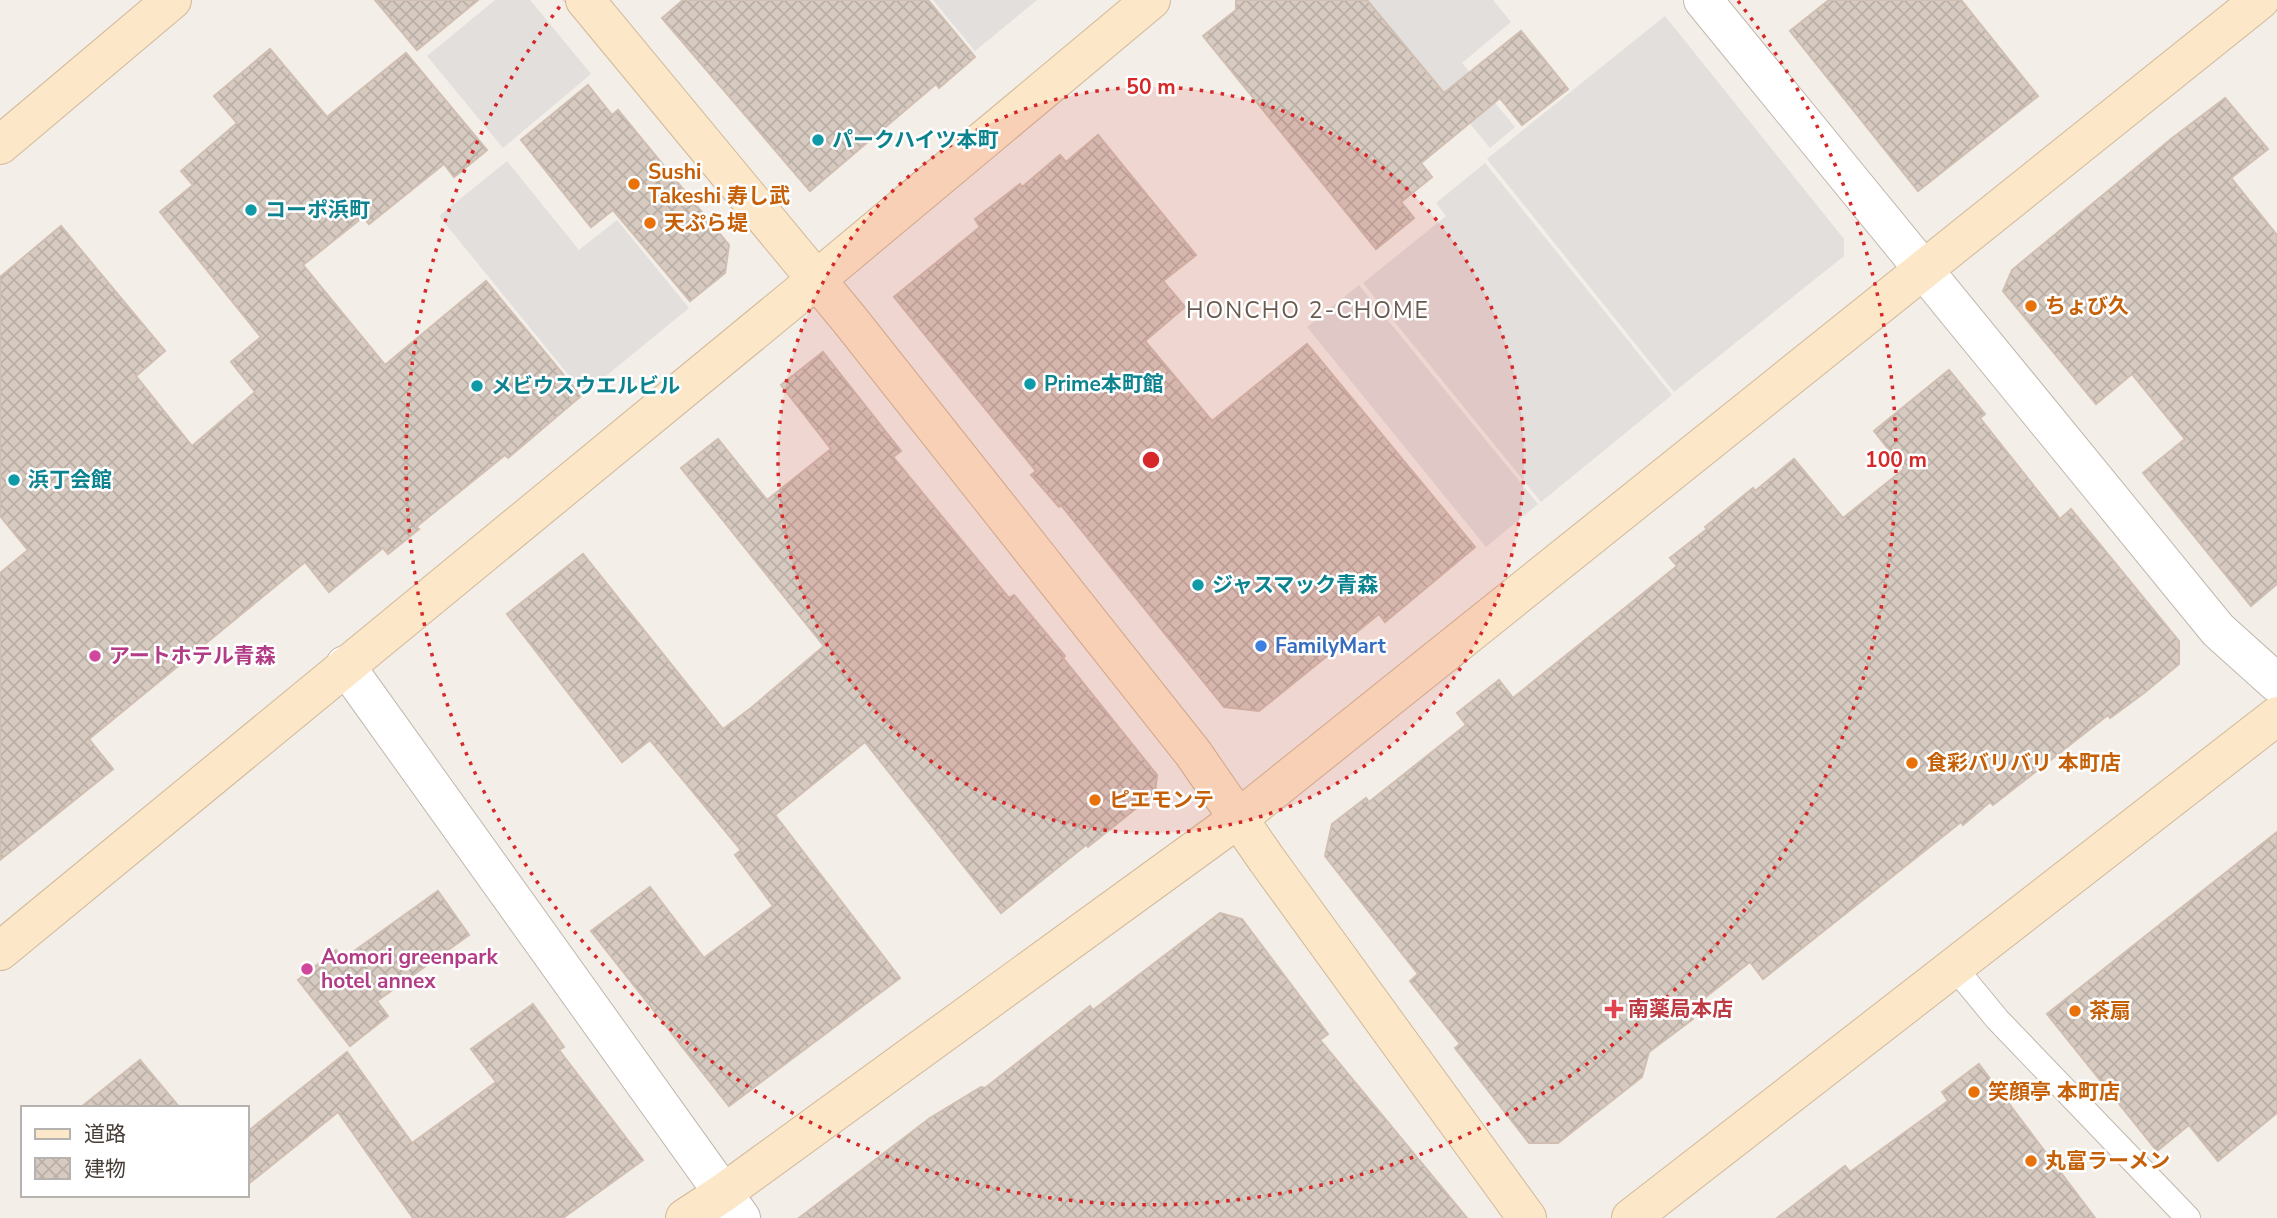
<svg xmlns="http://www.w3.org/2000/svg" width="2277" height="1218" viewBox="0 0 2277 1218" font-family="'Nunito Sans','Noto Sans JP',sans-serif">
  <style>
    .parking { fill: #e2dfdd }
    .building { fill: url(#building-cross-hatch); stroke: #cfbeb1; stroke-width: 2 }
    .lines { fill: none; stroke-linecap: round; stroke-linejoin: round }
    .lane-casing { stroke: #c1b7ae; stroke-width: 26 }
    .street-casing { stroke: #c1b7ae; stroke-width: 40 }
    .secondary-casing { stroke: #d1b999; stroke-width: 40 }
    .lane { stroke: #fff; stroke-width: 24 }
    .street { stroke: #fff; stroke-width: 38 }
    .secondary { stroke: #fce7c9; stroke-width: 38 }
    .ring { fill: none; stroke: #d62828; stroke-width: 3.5; stroke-dasharray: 3.5 7 }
    .culture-dot { fill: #0f9aa8; stroke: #fff; stroke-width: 2.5 }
    .food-dot { fill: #e8710a; stroke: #fff; stroke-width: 2.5 }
    .shop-dot { fill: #3f7fe0; stroke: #fff; stroke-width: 2.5 }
    .hotel-dot { fill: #d1479c; stroke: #fff; stroke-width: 2.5 }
    .health-dot { fill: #e0444e; stroke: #fff; stroke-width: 2.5 }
    .labels { text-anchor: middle; stroke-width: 5; stroke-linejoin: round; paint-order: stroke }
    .culture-label { font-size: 21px; font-weight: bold; fill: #0d838f; stroke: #fff; text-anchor: start }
    .food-label { font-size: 21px; font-weight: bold; fill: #c56008; stroke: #fff; text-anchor: start }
    .shop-label { font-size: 21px; font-weight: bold; fill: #366cbe; stroke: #fff; text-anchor: start }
    .hotel-label { font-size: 21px; font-weight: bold; fill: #b23c85; stroke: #fff; text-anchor: start }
    .health-label { font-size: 21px; font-weight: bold; fill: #be3a42; stroke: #fff; text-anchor: start }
    .neighbourhood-label { font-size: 23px; letter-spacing: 2px; fill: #695a4f; stroke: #fff }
    .centre { fill: #d62828; stroke: #fff; stroke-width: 3.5 }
    .ring-label { font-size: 21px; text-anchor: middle; font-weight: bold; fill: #d62828; stroke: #fff; stroke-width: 5; stroke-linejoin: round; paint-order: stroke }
  </style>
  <defs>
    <pattern id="building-cross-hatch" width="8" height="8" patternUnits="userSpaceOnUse" patternTransform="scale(1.75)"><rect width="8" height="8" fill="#d7cbc1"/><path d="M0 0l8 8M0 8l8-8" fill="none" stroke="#baafa6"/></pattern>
  </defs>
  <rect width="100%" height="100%" fill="#f3eee8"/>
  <g class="parking">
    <polygon points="495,0 530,0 591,74 503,148 427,56"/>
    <polygon points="933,0 1037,0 975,51"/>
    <polygon points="1368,0 1493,0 1511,22 1462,63 1515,127 1490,148"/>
    <polygon points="1665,16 1844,239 1844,256 1674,392 1487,159"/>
    <polygon points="507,161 579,250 617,220 689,308 584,394 439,216"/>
    <polygon points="1485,163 1672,395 1541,502 1363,283 1446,216 1436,203"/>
    <polygon points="1359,285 1538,504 1486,547 1307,327"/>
  </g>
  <g class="building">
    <polygon points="375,0 478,0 417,50"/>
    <polygon points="683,0 928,0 975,57 939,88 936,84 810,191 662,18"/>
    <polygon points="1236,0 1367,0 1444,93 1521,31 1568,89 1522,125 1500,98 1421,163 1432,177 1401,202 1414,218 1376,249 1203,36 1236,10"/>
    <polygon points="1829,0 1961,0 2038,96 1918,191 1790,31"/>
    <polygon points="270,49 327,117 406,53 487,150 454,177 444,164 369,224 363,217 303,265 385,365 486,281 581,396 508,458 505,455 416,527 419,529 388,554 383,548 329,592 305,562 89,739 113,769 0,860 0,573 28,550 0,516 0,277 61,226 165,351 136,376 192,446 255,392 231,362 261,337 160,212 193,185 181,171 237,123 214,96"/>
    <polygon points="588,85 612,115 618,110 729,245 725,273 690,301 613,210 591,227 521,140"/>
    <polygon points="2225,98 2268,149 2231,178 2277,235 2277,584 2251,606 2143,473 2185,439 2132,374 2096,404 2003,291 2012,270 2171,139"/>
    <polygon points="1098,135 1196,255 1163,281 1185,307 1145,341 1212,421 1307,344 1475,547 1385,622 1379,614 1259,711 1224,707 1061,505 1059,507 1031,475 1036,471 894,297 980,227 975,219 1020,184 1022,187 1060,155 1066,162"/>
    <polygon points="823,352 901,451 893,457 1009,598 1014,595 1065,656 1063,658 1157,775 1155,793 1088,847 1086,845 1001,913 865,742 775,815 900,978 729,1106 591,931 650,887 704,958 773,906 735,855 741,850 650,740 622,762 507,614 583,554 723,729 751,708 824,646 681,468 718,439 767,500 831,449 781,385"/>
    <polygon points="1949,370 1985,414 1980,418 2060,519 2071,509 2179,641 2179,664 2144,693 2110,718 2108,715 1993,805 1990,802 1963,825 1961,822 1763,979 1750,962 1688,1011 1693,1019 1649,1052 1642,1077 1558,1143 1529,1143 1455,1048 1460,1044 1410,981 1418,974 1325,856 1332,824 1366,798 1369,802 1466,725 1457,713 1499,680 1513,698 1677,566 1670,558 1707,529 1705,527 1753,488 1755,491 1794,459 1843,518 1904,469 1874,431"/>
    <polygon points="2277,832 2277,1113 2218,1161 2189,1125 2157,1151 2047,1014"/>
    <polygon points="438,891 469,935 377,1001 388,1016 350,1046 298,980 336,950 343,959"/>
    <polygon points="1220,913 1242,919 1328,1034 1320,1040 1467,1218 799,1218 930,1118 981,1087 985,1088 1090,1006 1093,1010"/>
    <polygon points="533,1004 564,1047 559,1050 643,1160 563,1218 413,1218 338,1112 247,1185 247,1132 347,1052 412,1143 496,1082 471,1049"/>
    <polygon points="140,1060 180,1108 80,1108"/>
    <polygon points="1979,1064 2095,1218 1777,1218 1845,1166 1850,1172 1948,1101 1942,1092"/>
  </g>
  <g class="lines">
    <g class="lane-casing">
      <polyline id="lane" points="1955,968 1997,1019 2188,1218"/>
    </g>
    <g class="street-casing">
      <g id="street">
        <polyline points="1703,0 2218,630 2277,683"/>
        <polyline points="345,665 741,1218"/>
      </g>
    </g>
    <g class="secondary-casing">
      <g id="secondary">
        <polyline points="585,0 849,319 1193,753 1267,860 1527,1218"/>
        <polyline points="0,145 172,0"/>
        <polyline points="0,951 816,280 1151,0"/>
        <polyline points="685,1218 723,1193 1239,818 2260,0"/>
        <polyline points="1631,1218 2277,716"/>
      </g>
    </g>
    <use href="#lane" class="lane"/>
    <use href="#street" class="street"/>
    <use href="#secondary" class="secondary"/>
  </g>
  <circle cx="1151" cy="460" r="373" fill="#d62828" fill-opacity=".12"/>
  <g class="ring">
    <circle cx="1151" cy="460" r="373"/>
    <path d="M1738 1A745 745 0 1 1 564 1"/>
  </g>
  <g class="culture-dot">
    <circle cx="818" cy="140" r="7"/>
    <circle cx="251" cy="210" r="7"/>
    <circle cx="1030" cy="384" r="7"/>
    <circle cx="477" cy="386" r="7"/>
    <circle cx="14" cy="480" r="7"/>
    <circle cx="1198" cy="585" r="7"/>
  </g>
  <g class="food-dot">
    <circle cx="634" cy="184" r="7"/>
    <circle cx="650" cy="223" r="7"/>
    <circle cx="2031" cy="306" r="7"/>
    <circle cx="1912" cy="763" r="7"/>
    <circle cx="1095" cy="800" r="7"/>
    <circle cx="2075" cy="1011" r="7"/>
    <circle cx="1974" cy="1092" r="7"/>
    <circle cx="2031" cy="1161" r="7"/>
  </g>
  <circle class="shop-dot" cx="1261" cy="646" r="7"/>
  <g class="hotel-dot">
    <circle cx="95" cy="656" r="7"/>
    <circle cx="307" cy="969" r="7"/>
  </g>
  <path class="health-dot" d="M1610.5 998.5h7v7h7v7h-7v7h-7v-7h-7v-7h7z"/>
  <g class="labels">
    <g class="culture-label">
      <text x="832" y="147">パークハイツ本町</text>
      <text x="265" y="217">コーポ浜町</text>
      <text x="1044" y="391">Prime本町館</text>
      <text x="491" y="393">メビウスウエルビル</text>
      <text x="28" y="487">浜丁会館</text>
      <text x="1212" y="592">ジャスマック青森</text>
    </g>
    <g class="food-label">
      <text x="648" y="179">Sushi<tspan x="648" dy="24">Takeshi 寿し武</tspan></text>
      <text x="664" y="230">天ぷら堤</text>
      <text x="2045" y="313">ちょび久</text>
      <text x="1926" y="770">食彩バリバリ 本町店</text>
      <text x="1109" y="807">ピエモンテ</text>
      <text x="2089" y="1018">茶扇</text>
      <text x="1988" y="1099">笑顔亭 本町店</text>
      <text x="2045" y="1168">丸富ラーメン</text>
    </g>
    <g class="shop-label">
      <text x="1275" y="653">FamilyMart</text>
    </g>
    <g class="hotel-label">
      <text x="109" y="663">アートホテル青森</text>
      <text x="321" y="964">Aomori greenpark<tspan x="321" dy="24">hotel annex</tspan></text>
    </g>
    <g class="health-label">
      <text x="1628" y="1016">南薬局本店</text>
    </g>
    <g class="neighbourhood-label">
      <text x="1308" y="318">HONCHO 2-CHOME</text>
    </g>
  </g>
  <circle cx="1151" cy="460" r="10" class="centre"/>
  <g class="ring-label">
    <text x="1151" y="94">50 m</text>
    <text x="1896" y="467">100 m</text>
  </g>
  <rect x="21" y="1106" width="228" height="91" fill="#ffffff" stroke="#b5b2af" stroke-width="2"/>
  <rect x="35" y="1129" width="35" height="10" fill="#fce7c9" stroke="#b5b2af" stroke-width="2"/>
  <text x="84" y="1141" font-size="21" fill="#463e37">道路</text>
  <rect x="35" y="1158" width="35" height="21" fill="url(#building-cross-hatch)" stroke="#b5b2af" stroke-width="2"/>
  <text x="84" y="1176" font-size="21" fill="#463e37">建物</text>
</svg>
